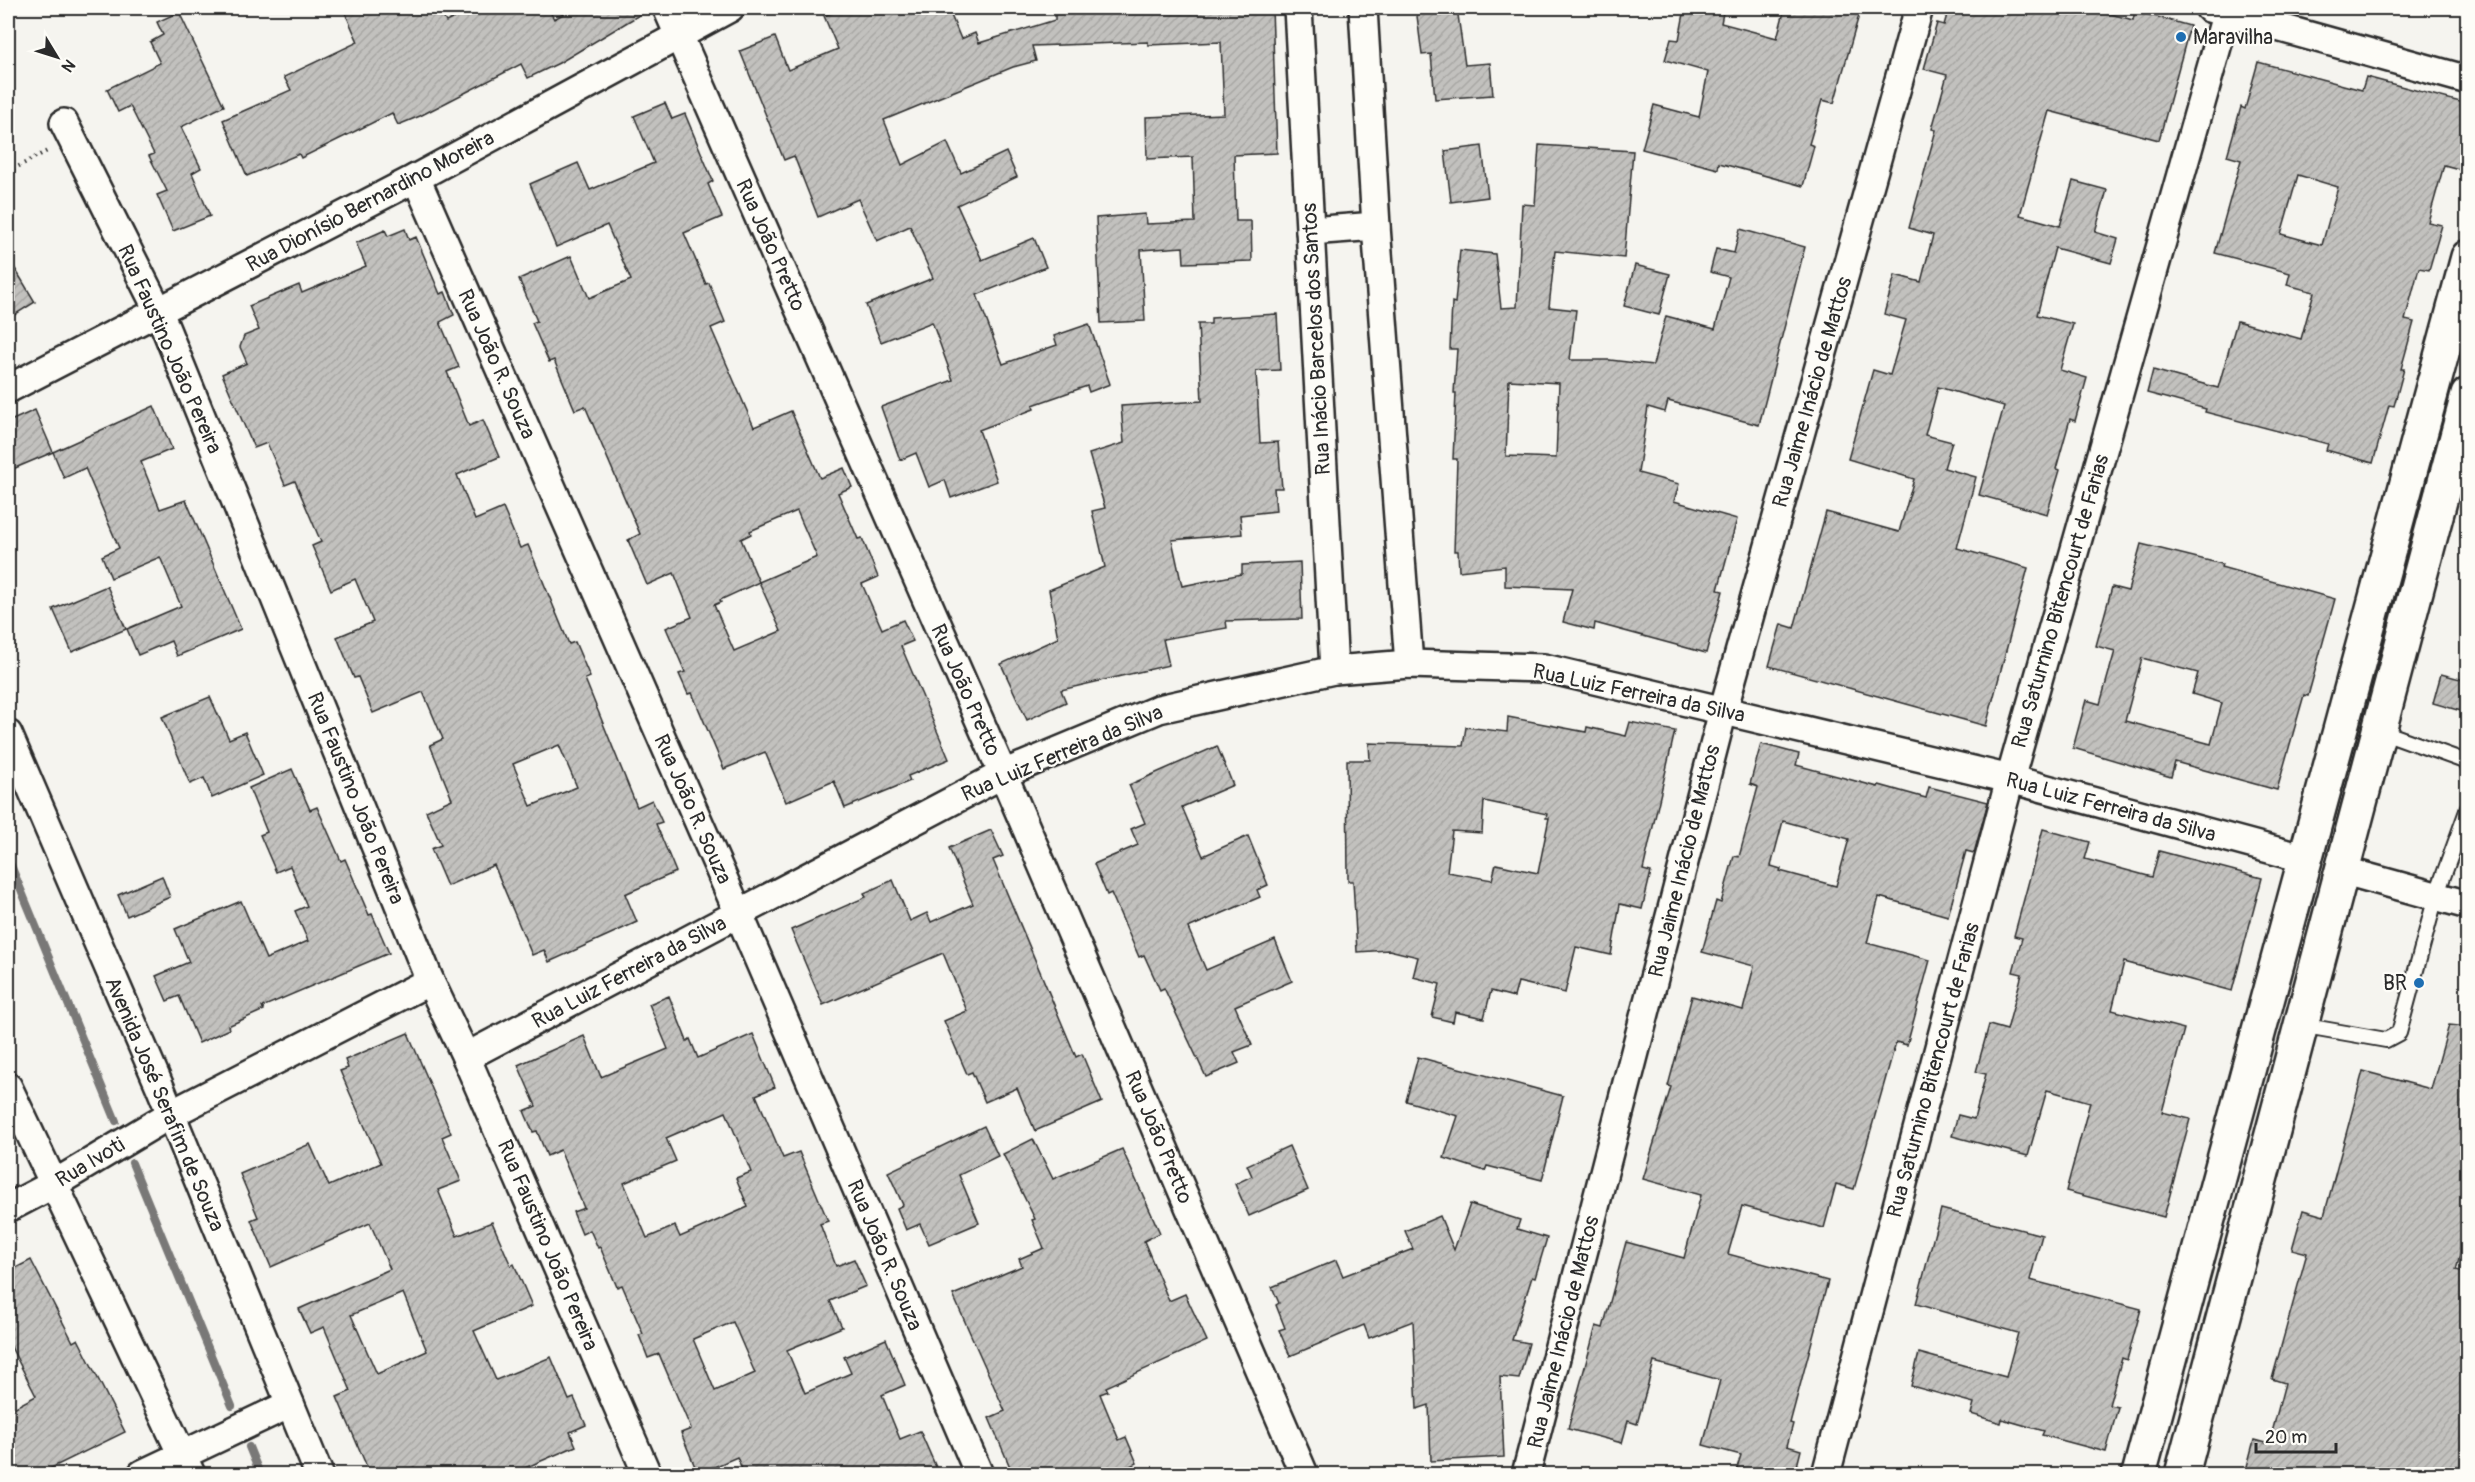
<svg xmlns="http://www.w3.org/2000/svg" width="2475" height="1482" viewBox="0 0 2475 1482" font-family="Pangolin,sans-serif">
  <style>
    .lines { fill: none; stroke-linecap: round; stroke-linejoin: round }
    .stream { stroke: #797877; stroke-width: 8 }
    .building { fill: url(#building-hatch); stroke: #2b2b2b; stroke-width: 1.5; fill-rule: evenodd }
    .service-casing { stroke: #2b2b2b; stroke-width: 18 }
    .minor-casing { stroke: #2b2b2b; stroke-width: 32 }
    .secondary-casing { stroke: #2b2b2b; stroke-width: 38 }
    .path { stroke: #2b2b2b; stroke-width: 4; stroke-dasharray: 1.5 4.5; stroke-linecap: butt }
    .service { stroke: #fdfcf7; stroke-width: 14 }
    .minor { stroke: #fdfcf7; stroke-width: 27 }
    .secondary { stroke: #fdfcf7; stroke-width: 33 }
    .poi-dot { fill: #1f6fb2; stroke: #fdfcf7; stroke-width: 2 }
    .labels { text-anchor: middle; stroke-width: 4.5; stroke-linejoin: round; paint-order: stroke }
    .poi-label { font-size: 21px; fill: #2b2b2b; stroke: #fdfcf7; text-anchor: start }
    .street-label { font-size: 21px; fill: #2b2b2b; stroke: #fdfcf7 }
  </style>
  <defs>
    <pattern id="building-hatch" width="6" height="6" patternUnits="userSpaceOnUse" patternTransform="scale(1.5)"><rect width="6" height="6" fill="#c2c1be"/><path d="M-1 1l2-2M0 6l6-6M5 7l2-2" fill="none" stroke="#a7a6a3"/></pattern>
  </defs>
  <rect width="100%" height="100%" fill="#f5f4ef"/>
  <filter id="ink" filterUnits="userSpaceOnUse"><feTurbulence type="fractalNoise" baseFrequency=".0167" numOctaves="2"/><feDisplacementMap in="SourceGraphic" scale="12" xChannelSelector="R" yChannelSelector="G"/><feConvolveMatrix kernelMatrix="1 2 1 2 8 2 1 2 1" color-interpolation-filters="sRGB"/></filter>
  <g filter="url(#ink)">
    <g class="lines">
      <g class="stream">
        <polyline points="8,858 116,1121"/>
        <polyline points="132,1163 232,1406"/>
        <polyline points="249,1447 260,1474"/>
      </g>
    </g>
    <g class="building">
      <polygon points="343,8 438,8 446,22 475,8 548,8 554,19 574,8 651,8 559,63 528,78 521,64 420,116 398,125 392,113 301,158 299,154 247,176 223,120 291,90 284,77 358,42"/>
      <polygon points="843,8 948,8 961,39 975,33 979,43 1055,20 1055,8 1272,8 1277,153 1234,155 1236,221 1251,221 1252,261 1184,263 1183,247 1141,250 1145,321 1101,323 1096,218 1145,214 1146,224 1195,222 1193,157 1147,159 1146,117 1224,114 1221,42 1148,45 1148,42 1032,46 1036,61 1013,67 884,120 902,165 947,142 961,173 1006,152 1017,177 957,205 982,260 1034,238 1046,267 977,295 1003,364 1057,345 1054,336 1089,324 1110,384 1089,392 1087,386 1033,405 1034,409 979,430 997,481 951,498 945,480 929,487 916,453 900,460 881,407 953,380 932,322 881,342 866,305 933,278 910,226 877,241 858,199 818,217 794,156 784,160 740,51 775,37 788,70 838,49 824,16"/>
      <polygon points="1416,8 1457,8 1465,65 1490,63 1493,95 1435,99 1431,54 1422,55"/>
      <polygon points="1685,8 1724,8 1721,23 1777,38 1785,8 1861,8 1834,103 1822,100 1809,144 1814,146 1803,186 1719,163 1718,169 1642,149 1654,105 1699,117 1708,72 1665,60 1671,39 1679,40"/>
      <polygon points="1949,8 2089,8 2133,20 2135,11 2190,26 2159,140 2049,111 2020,215 2060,226 2073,181 2107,190 2095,232 2118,239 2111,263 2055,248 2037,315 2073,324 2060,370 2087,378 2075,421 2070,419 2056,469 2060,470 2047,514 1979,495 2004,406 1938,387 1925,435 1952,442 1944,468 1976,477 1957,548 2028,568 1986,726 1769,666 1781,624 1794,628 1826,512 1899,532 1914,479 1848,459 1873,370 1890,375 1906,320 1884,314 1895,275 1921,282 1933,235 1909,228 1936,130 1932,129 1947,75 1924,69 1937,23 1944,25"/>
      <polygon points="179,12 224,106 181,127 201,168 192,173 210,216 173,231 157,195 167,191 149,156 154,154 130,106 118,112 107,89 160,63 150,42 163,35 157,22"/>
      <path d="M2258,62L2362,90L2366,77L2468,104V136L2459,169L2444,165L2428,222L2442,225L2429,270L2419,268L2405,320L2414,322L2401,369H2404L2394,406L2389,405L2373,463L2326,450L2328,444L2205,412L2206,409L2147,393L2153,370L2218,388L2237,321L2301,339L2314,292L2287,285L2290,273L2215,253L2241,160L2227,156L2241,107L2245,109ZM2298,175L2338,187L2322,245L2281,234Z"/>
      <path d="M665,103L672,119L685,114L713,181L708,184L722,217L684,233L706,284L709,283L725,322L711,328L754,427L791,411L820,478L844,468L852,487L838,493L858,539L862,538L878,577L862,584L882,629L903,620L913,641L901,646L949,759L908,776L910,781L845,808L834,781L786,802L765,752L724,769L692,693L688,694L679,674L685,672L666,628L692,617L674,573L647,585L628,540L640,534L585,406L575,410L554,360L549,362L532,323L537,321L519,279L571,256L589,298L631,280L607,225L556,247L530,184L578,163L590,190L654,163L634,116ZM797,511L817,557L759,582L741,539L751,534L750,531ZM759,582L781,631L734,651L714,605L721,602L720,600Z"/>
      <path d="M1539,145L1633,151L1624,258L1555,251L1549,307L1576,310L1570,360H1610L1653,365L1666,316L1715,329L1729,277L1710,272L1716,249L1734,253L1740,229L1805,247L1759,425L1668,401L1665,412L1648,407L1638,473L1679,484L1674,501L1737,519L1718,590L1723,591L1706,653L1595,623L1594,630L1563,622L1572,589L1505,586V566L1459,571L1458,551H1454L1457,459H1453L1456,393H1454L1457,349H1450L1452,302L1455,303L1460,250L1495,254L1501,308L1517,307L1522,204L1535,205ZM1509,380L1559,383L1556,458L1506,456Z"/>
      <polygon points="1482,146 1488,197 1451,202 1445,151"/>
      <path d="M405,229L409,240L416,237L440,294L445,292L454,315L440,322L459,367L447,372L469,426L483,420L499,457L457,475L475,520L503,508L520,548L528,545L569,644L575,642L590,677L585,679L637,807L652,800L662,822L656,824L676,872L625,894L637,922L549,962L544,950L532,955L494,865L447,886L431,849L441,845L426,811L452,799L430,745L443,739L423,692L373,713L358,677L354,678L337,637L373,622L355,579L331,590L312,546L321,542L295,481L285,485L267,443L254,448L222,374L247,363L240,347L244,336L259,330L249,306L299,285L302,293L366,266L356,243L385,230L388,236ZM559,745L577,787L531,806L513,764Z"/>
      <polygon points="8,257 35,302 8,319"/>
      <polygon points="1635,265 1670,274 1659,315 1624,306"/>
      <polygon points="1277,314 1280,370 1256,371 1260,443 1278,442 1282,488 1274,488 1276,511 1240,515 1242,534 1172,540 1182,586 1242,574 1242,565 1300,562 1302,619 1226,621 1227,628 1163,639 1169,665 1061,690 1066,702 1027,720 1001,664 1058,638 1049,590 1105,567 1092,511 1105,508 1089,454 1124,443 1121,406 1202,401 1198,324 1211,324 1211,318"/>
      <polygon points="154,406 172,449 141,462 160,509 186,500 241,629 177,656 171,641 138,655 127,629 181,606 160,557 111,578 102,556 119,548 85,468 64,478 53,452"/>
      <polygon points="35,410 53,452 8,471 8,422"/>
      <path d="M2141,544L2222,564L2221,567L2335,599L2308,696L2304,695L2277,790L2175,762L2171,777L2073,748L2086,700L2100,704L2115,651L2096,646L2112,587L2128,591ZM2142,658L2198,673L2192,694L2222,703L2211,744L2125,721Z"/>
      <polygon points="107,586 126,629 72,652 53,609"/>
      <polygon points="2441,674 2468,681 2468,713 2433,703"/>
      <polygon points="210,697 229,739 245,732 263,775 212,798 204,778 190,784 162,717"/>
      <path d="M1508,717L1586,732L1587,727L1626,736L1630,722L1675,731L1643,870L1651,872L1642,909L1620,904L1611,955L1576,947L1565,993L1518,982L1514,997L1491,991L1484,1018L1455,1012L1453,1022L1432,1017L1440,984L1413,977L1418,957L1389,950L1357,952L1353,881H1348L1347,760H1370L1369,743L1463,746L1466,727L1507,732ZM1484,801L1547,814L1546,818H1549L1538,873L1496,864L1492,880L1447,872L1452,831L1482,833Z"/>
      <path d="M1761,744L1799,754L1796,765L1878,787L1879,785L1926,798L1929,787L1988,802L1974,853L1966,851L1948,916L1879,897L1867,943L1930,960L1907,1045L1896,1042L1854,1189L1836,1184L1824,1228L1742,1206L1728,1254L1828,1281L1790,1423L1793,1424L1787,1446L1801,1450L1795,1474H1735L1741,1455L1703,1445L1720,1380L1654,1362L1637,1424L1628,1421L1622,1443L1568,1429L1596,1326L1603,1328L1626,1242L1684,1258L1701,1195L1643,1179L1671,1087L1668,1086L1692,996L1743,1010L1754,966L1702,952L1716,901L1721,903L1734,856L1739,857L1758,787L1750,784ZM1783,821L1849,839L1836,886L1780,871L1781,869L1771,866Z"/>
      <polygon points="1217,746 1233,785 1182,807 1203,856 1248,836 1268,885 1257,890 1260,897 1188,928 1206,970 1275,940 1292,981 1235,1006 1252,1045 1234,1052 1239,1063 1206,1077 1164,988 1160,990 1144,955 1139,957 1111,893 1107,895 1094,864 1138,845 1131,829 1145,823 1129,785"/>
      <polygon points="292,769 310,810 317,807 341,861 345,859 369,915 372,914 389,953 262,1007 264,1010 228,1026 229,1029 199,1043 179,996 167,1001 156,976 189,962 175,929 241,901 266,959 308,941 295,911 307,906 290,866 276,872 260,835 267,832 249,788"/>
      <polygon points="2043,829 2090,842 2085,859 2152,877 2159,851 2262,878 2232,991 2124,962 2112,1010 2184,1029 2162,1112 2190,1119 2164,1217 2066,1191 2090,1102 2047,1090 2028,1156 1952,1136 1958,1115 1974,1119 1986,1074 1976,1072 1989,1025 2007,1030 2022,974 2013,972 2022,938 2014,936"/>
      <polygon points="991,830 1003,856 993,860 1076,1057 1082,1054 1102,1102 1035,1131 1017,1088 985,1102 972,1072 967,1074 944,1021 967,1011 943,953 823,1005 791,930 866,897 864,893 893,880 910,921 927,913 931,922 973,904 949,848"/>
      <polygon points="162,876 170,897 127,916 118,895"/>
      <path d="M669,996L687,1041L690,1039L698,1058L753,1034L775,1087L756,1095L783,1158L799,1152L828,1221L820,1224L836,1266L854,1259L866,1286L830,1301L842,1327L787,1350L805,1393L851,1373L844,1357L886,1339L905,1385L882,1395L900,1439L920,1431L939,1474H744L737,1457L698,1474L681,1433L691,1429L659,1354L648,1358L639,1335L643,1334L622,1285L617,1287L600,1247L598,1248L590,1230L582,1234L573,1212L584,1208L560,1150L547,1156L537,1131L533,1132L524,1111L536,1106L518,1065L584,1036L601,1077L668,1049L649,1004ZM726,1112L751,1172L736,1178L748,1207L680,1237L675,1226L647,1238L624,1183L676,1161L666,1138ZM733,1322L755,1373L715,1391L693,1339Z"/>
      <polygon points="2449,1025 2468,1027 2468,1227 2456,1270 2468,1273 2468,1451 2461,1474 2245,1474 2254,1440 2269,1444 2285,1383 2272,1379 2307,1253 2292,1249 2303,1210 2324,1216 2363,1071 2431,1089"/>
      <path d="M408,1033L451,1133L442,1137L461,1181L438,1190L457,1236L492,1222L511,1266L514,1264L532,1306L474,1331L496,1380L551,1357L569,1400L574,1398L586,1425L570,1432L576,1446L511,1474H417L414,1467L396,1474H370L337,1397L351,1391L324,1327L310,1333L299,1309L390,1269L370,1223L271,1267L251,1220L258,1217L240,1174L310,1144L329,1186L381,1163L340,1071L348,1068L345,1060ZM403,1293L427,1351L377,1374L351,1315Z"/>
      <polygon points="1418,1057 1563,1096 1542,1180 1487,1166 1485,1171 1444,1158 1458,1116 1406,1101"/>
      <polygon points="984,1126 998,1156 959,1175 979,1223 929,1244 920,1224 906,1230 897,1208 903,1205 888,1172"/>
      <polygon points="1033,1139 1053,1179 1122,1149 1160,1233 1144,1241 1169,1301 1185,1294 1207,1341 1106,1387 1108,1391 1100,1394 1119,1440 1126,1437 1137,1463 1111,1474 1013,1474 989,1418 1005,1411 953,1295 1022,1266 1019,1259 1044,1248 1032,1220 1035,1219 1003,1154"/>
      <polygon points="1289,1146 1308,1190 1249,1216 1235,1184 1252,1176 1247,1165"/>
      <polygon points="1470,1204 1520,1220 1517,1229 1547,1238 1535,1278 1532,1277 1512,1340 1529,1343 1519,1379 1500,1377 1504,1457 1431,1461 1429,1405 1417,1409 1413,1321 1369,1338 1364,1325 1290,1356 1279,1330 1285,1328 1276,1305 1279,1303 1272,1287 1336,1260 1343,1276 1413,1249 1405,1231 1440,1216 1454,1250"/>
      <polygon points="1941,1209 2042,1235 2030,1280 2141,1309 2127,1360 2122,1358 2109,1405 2118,1407 2106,1452 2042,1435 2044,1431 2002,1419 2001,1423 1971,1414 1974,1403 1911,1386 1919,1353 2006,1377 2018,1333 1916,1304"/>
      <polygon points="31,1260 73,1342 78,1339 125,1432 39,1474 8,1474 8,1411 36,1396 8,1341 8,1272"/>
    </g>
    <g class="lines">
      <g class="service-casing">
        <g id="service">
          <polyline points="2378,730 2464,761 2468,766"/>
          <polyline points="2300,1025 2386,1040 2399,1033 2436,896 2468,808"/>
        </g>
      </g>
      <g class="minor-casing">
        <g id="minor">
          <polyline points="667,8 1003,774 1304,1474"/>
          <polyline points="1298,8 1334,670"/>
          <polyline points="1363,8 1376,226 1409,664"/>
          <polyline points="2209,8 2468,80"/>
          <polyline points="64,123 159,312 430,981 466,1057 647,1474"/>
          <polyline points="416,178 739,914 979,1474"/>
          <polyline points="1310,231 1376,226"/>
          <polyline points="8,389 416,178 730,8"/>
          <polyline points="8,734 160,1087 319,1474"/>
          <polyline points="2341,870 2468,905"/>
          <polyline points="466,1057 1003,774 1159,709 1334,670 1409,664 1544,668 2010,779 2306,859"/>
          <polyline points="8,1087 191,1474"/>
          <polyline points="8,1208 54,1184 171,1114 430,981"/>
          <polyline points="142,1474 290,1404"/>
          <polyline points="1526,1474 1723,711 1919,8"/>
          <polyline points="1826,1474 2010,779 2228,8"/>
        </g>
      </g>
      <g class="secondary-casing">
        <g id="secondary">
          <polyline points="2139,1474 2468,257"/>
          <polyline points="2182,1474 2468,395"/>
        </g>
      </g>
      <polyline class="path" points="8,172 49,150"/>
      <use href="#service" class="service"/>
      <use href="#minor" class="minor"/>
      <use href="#secondary" class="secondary"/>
    </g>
  </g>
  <g class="poi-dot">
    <circle cx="2181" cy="37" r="6"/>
    <circle cx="2419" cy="983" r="6"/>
  </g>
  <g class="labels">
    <g class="poi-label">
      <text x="2193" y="44">Maravilha</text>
      <text x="2407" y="990" text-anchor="end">BR</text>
    </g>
    <g class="street-label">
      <text transform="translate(370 201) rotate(-28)" y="7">Rua Dionísio Bernardino Moreira</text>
      <text transform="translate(771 245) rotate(66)" y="7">Rua João Pretto</text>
      <text transform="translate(1316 339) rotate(-93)" y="7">Rua Inácio Barcelos dos Santos</text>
      <text transform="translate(170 349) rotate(66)" y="7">Rua Faustino João Pereira</text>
      <text transform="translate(497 364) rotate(66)" y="7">Rua João R. Souza</text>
      <text transform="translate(1812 392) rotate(-74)" y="7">Rua Jaime Inácio de Mattos</text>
      <text transform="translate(2060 601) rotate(-74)" y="7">Rua Saturnino Bitencourt de Farias</text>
      <text transform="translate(966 690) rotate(66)" y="7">Rua João Pretto</text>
      <text transform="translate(1639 693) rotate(12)" y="7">Rua Luiz Ferreira da Silva</text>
      <text transform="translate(1062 753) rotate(-23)" y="7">Rua Luiz Ferreira da Silva</text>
      <text transform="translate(356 798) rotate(68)" y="7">Rua Faustino João Pereira</text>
      <text transform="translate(2111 807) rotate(15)" y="7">Rua Luiz Ferreira da Silva</text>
      <text transform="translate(693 809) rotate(66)" y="7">Rua João R. Souza</text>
      <text transform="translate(1684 861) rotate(-76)" y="7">Rua Jaime Inácio de Mattos</text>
      <text transform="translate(629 972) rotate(-28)" y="7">Rua Luiz Ferreira da Silva</text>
      <text transform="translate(1933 1070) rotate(-75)" y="7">Rua Saturnino Bitencourt de Farias</text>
      <text transform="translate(165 1104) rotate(67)" y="7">Avenida José Serafim de Souza</text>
      <text transform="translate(1159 1137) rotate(67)" y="7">Rua João Pretto</text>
      <text transform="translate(90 1162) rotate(-31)" y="7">Rua Ivoti</text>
      <text transform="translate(548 1245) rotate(67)" y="7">Rua Faustino João Pereira</text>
      <text transform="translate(885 1255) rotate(67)" y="7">Rua João R. Souza</text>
      <text transform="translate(1563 1332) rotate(-76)" y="7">Rua Jaime Inácio de Mattos</text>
    </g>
  </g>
  <rect width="2475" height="1482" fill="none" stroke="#fdfcf7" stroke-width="30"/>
  <rect x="15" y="15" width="2445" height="1452" fill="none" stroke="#2b2b2b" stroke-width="2" filter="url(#ink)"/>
  <g transform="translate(57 57) rotate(128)" stroke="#fdfcf7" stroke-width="4.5" paint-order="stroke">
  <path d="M0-4.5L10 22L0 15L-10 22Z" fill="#2b2b2b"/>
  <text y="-9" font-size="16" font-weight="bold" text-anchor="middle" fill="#2b2b2b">N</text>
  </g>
  <path d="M2256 1443v9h80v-9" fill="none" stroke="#2b2b2b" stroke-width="3"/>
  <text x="2265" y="1443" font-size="18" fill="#2b2b2b" stroke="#fdfcf7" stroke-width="4.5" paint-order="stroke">20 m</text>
</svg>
